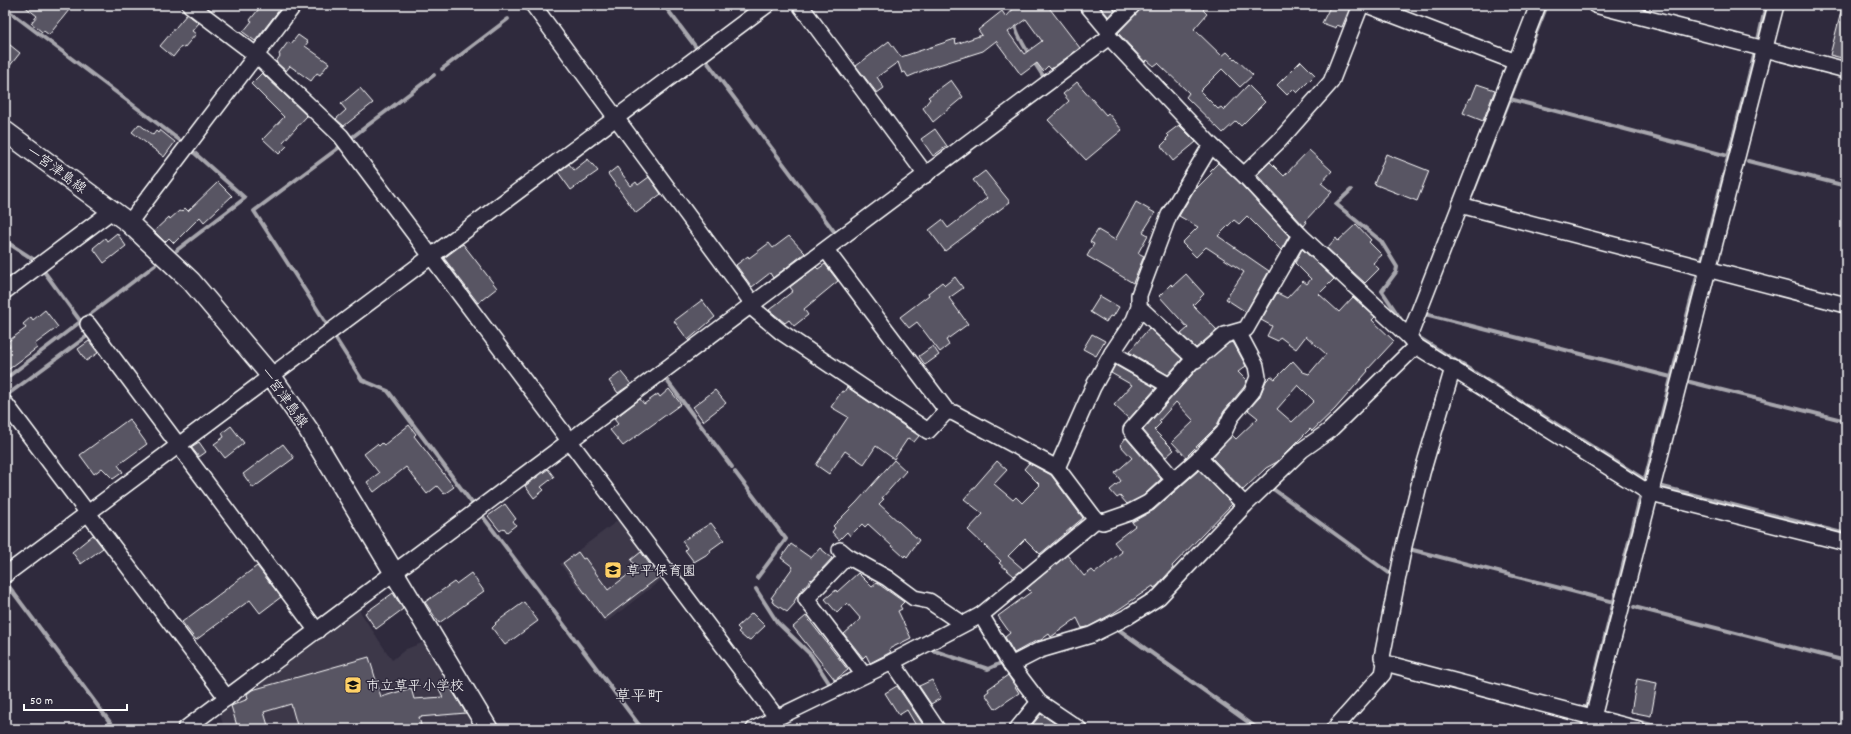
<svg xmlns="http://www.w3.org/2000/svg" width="1851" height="734" viewBox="0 0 1851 734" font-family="Dekko,'Klee One',sans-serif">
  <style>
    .built { fill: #3c3749 }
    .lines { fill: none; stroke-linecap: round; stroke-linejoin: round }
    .stream { stroke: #a7a6ad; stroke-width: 4 }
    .building { fill: #595564; stroke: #fff; fill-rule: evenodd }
    .minor-casing { stroke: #fff; stroke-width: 18 }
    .major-casing { stroke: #fff; stroke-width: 22 }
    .minor { stroke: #2f2a3d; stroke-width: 15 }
    .major { stroke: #2f2a3d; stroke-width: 19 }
    .labels { text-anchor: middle; stroke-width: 3; stroke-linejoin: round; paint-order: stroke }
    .street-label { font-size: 14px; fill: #fff; stroke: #2f2a3d }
    .poi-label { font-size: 14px; fill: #fff; stroke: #2f2a3d; text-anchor: start }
    .quarter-label { font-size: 16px; fill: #fff; stroke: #2f2a3d }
  </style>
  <rect width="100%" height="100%" fill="#2f2a3d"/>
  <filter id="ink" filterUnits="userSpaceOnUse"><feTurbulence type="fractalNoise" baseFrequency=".025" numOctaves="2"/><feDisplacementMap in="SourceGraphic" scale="8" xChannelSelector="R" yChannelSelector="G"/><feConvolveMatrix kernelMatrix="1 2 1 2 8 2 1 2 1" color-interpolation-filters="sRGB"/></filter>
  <g filter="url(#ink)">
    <g class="built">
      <polygon points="621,518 665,577 605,623 560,564"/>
      <polygon points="357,607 392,660 406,649 427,641 479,729 224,729 219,710"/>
    </g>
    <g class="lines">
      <g class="stream">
        <polyline points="664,5 698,50"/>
        <polyline points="6,9 182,142"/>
        <path d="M1014,23C1020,43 1034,61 1045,79"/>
        <polyline points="1755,40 1758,40 1766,5"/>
        <polyline points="705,59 836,234"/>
        <polyline points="442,69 508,19"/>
        <polyline points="1510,99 1728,156"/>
        <polyline points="351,138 434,75"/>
        <polyline points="1748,161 1846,186"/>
        <polyline points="1351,190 1336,204 1381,241 1397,267 1396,272 1382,291 1404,324"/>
        <polyline points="1472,195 1547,5"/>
        <polyline points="5,241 36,261"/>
        <polyline points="177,250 245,198 190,149"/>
        <polyline points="1701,263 1755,52"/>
        <polyline points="43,270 81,322"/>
        <polyline points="1425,314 1671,377"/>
        <polyline points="328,326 254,211 341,146"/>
        <polyline points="334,336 362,380 388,391 472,503"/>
        <polyline points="1418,337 1645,480 1698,273"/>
        <polyline points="665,378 732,467"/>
        <polyline points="5,379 155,265"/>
        <polyline points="1690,382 1846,421"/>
        <polyline points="7,395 90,334"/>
        <polyline points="735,472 786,539 757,578"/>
        <polyline points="1269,486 1389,573"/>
        <polyline points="1663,487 1846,534"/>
        <polyline points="481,514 642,729"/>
        <polyline points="1409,549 1614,602"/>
        <polyline points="7,584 115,729"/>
        <polyline points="756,589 777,622 811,655 829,683"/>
        <polyline points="1634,607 1846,661"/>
        <polyline points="1118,629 1258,729"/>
        <polyline points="932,650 988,669 1003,662"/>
        <polyline points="1584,707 1587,708 1640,498"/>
        <polyline points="1636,721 1667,729"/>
        <polyline points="1582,729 1583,722"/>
      </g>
    </g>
    <g class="building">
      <polygon points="23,5 73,5 49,35 44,31 42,32 31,23 37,16"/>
      <polygon points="262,5 283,5 255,41 243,32 252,21 250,20"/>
      <path d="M1017,5H1047L1080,48L1051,69L1048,66L1043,71L1037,63L1021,75L996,41L983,51L929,68L908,77L905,72L902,73L898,62L877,77L884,88L877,93L856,66L889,41L901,57L955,39L956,44L982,35L978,30L1002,11L1006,17ZM1026,19L1042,41L1024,54L1008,32Z"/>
      <polygon points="1105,5 1111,5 1115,10 1109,17 1101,8"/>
      <polygon points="1142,5 1208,5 1203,10 1207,14 1194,29 1222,56 1227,52 1234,59 1235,58 1253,75 1240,87 1222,69 1200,91 1218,109 1221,107 1224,110 1248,85 1265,102 1241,126 1236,121 1223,133 1186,97 1189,93 1158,63 1154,66 1147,60 1145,62 1118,33 1139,11"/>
      <polygon points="1331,5 1351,5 1342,27 1337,25 1336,28 1322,23"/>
      <polygon points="1842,8 1846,9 1846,59 1830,55"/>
      <polygon points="187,14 199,23 192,31 196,34 184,48 181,47 173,57 160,46"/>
      <polygon points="298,35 308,42 305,46 329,63 320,75 317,73 311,81 290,66 286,71 276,62 280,56 279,54 288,42 291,44"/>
      <polygon points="5,41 20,53 5,72"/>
      <polygon points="1301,61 1315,75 1297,93 1293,89 1287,95 1277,85"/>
      <polygon points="262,73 307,116 283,142 287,146 279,154 263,139 284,117 251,84"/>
      <polygon points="951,80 963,97 933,122 923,108 930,99 928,97"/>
      <polygon points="1077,82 1106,115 1108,113 1122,130 1086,160 1048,120 1069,101 1063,94"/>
      <polygon points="1477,84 1495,90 1483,121 1463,113 1469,98 1471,99"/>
      <polygon points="360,88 373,103 344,126 336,119 346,110 341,104"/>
      <polygon points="139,124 153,135 156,131 158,133 160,130 175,142 164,157 132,132"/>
      <polygon points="1179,125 1196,142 1173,161 1161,146 1167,140 1166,139 1169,136 1167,134"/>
      <polygon points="935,129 947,146 933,156 921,139"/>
      <polygon points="1309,150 1332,171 1321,183 1332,192 1305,221 1307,222 1304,226 1257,175 1270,162 1284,176"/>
      <polygon points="1386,154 1429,171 1417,201 1374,184"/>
      <polygon points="588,159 598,171 571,190 558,172 569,164 574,170"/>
      <polygon points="1218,163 1238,181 1289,236 1281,250 1247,216 1239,224 1234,220 1218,236 1269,271 1246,312 1226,299 1244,272 1206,247 1196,257 1182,243 1198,227 1179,216 1193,192 1212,173 1210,171"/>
      <polygon points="617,167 631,186 636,182 638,185 649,177 661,194 636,213 608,174"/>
      <polygon points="985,171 1010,202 945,251 929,230 942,220 948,228 987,198 973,180"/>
      <polygon points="218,182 232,196 204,222 200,217 174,243 169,238 165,242 154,231 169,217 170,219 179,211 181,212 185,208 188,211"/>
      <polygon points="1136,202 1155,213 1143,232 1148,235 1138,253 1144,256 1133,283 1087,256 1094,244 1090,242 1098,230 1115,240"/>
      <polygon points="1356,224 1371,240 1369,242 1382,255 1373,263 1379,269 1365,283 1327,248 1336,238 1338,241"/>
      <polygon points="117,233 126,246 104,263 93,248 105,238 107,241"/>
      <polygon points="789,236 805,253 773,278 770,273 752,287 736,265 748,256 749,258 769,243 773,248"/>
      <polygon points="463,244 497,288 478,303 444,258"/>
      <path d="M1302,249L1334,279L1319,294L1339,312L1353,297L1375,317L1372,320L1394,341L1367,370L1368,371L1335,409L1312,431L1310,429L1277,462L1266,468L1243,490L1212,458L1232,435L1236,439L1258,418L1248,410L1259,398L1266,381L1271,376L1275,379L1293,361L1303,372L1309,374L1326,354L1306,336L1296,349L1280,337L1278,341L1267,336L1272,326L1261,320L1277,293L1287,298L1303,281L1307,284L1311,279L1295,263ZM1298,385L1314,401L1292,422L1277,409Z"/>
      <polygon points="825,264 838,281 804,309 808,315 794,326 789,320 785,323 769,310 793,291 790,287 816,267 818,269"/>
      <polygon points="1186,274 1204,294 1193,305 1217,330 1196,348 1181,334 1188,328 1159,296 1171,284 1173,286"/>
      <polygon points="955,277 963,288 949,298 968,324 946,340 949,345 940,352 917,322 909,328 900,317 929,295 928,293 942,282 945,285"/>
      <polygon points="1100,296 1119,307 1113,317 1110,316 1106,322 1090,312"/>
      <polygon points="702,300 715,317 688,340 674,321"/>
      <polygon points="45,310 58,327 35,344 37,348 5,372 5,350 10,346 7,342 26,328 23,324 31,317 33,320"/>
      <polygon points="1149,328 1182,359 1168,375 1129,352"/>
      <polygon points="1092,334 1105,341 1096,356 1083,349"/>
      <polygon points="89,341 98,353 86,361 78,349"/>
      <polygon points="1233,342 1246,366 1238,372 1247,381 1244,387 1224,411 1216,427 1186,457 1172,442 1194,421 1176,402 1159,421 1161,423 1154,430 1174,450 1166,457 1143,430 1197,369 1229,343"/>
      <polygon points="933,346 939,355 925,365 919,356"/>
      <polygon points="1115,365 1156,388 1129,419 1114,405 1132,385 1111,373"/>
      <polygon points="621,372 631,384 618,393 609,381"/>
      <polygon points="847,387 919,436 914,442 908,438 894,459 876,446 864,464 845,451 829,474 816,465 848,417 831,407 842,391 844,392"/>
      <polygon points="669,389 681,404 623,446 610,430 618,424 614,419 640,399 644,404 658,394 660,397"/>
      <polygon points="715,390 726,403 703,421 693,407"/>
      <polygon points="129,419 147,444 118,465 123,472 113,479 102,468 94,474 80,455"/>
      <polygon points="409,425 416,434 414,436 454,487 444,494 437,486 427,494 406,467 374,492 367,482 379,473 364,454 377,444 379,446 382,443 384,445"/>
      <polygon points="231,426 244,443 225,458 214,444 224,437 222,433"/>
      <polygon points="1126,438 1161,479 1143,496 1127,504 1120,496 1117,498 1110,490 1121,481 1115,473 1132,458 1120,445"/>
      <polygon points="199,442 206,452 199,457 191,447"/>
      <polygon points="283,444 294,458 253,488 243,474"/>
      <polygon points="894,460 906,471 882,498 884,499 879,504 919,540 907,557 905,555 904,557 868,524 865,527 862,524 850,536 847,532 839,540 832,532 835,528 833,526 857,502"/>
      <polygon points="997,461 1007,470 994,484 1013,500 1016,497 1022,503 1040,485 1024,469 1029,463 1051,475 1083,518 1040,554 1025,539 1008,556 1023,569 1014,576 999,563 1001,561 968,530 983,514 964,499"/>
      <polygon points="548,469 554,477 541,487 544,490 534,498 525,486"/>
      <polygon points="1199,470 1232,504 1172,566 1173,568 1157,586 1154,588 1153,586 1112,614 1088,627 1082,628 1077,618 1051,637 1049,634 1041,640 1036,641 1014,653 1005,637 1010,633 998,616 1031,592 1027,588 1067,555 1084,576 1092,570 1095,573 1122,552 1114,542 1135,526 1132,522 1154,510"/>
      <polygon points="505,504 516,519 513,521 516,525 507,532 504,528 500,531 488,516"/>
      <polygon points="711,523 724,540 710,550 711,552 694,562 685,550 687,548 682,541"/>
      <polygon points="93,535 103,548 81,564 72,552"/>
      <polygon points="791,544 811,558 820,548 832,558 812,580 811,579 799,593 794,602 795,603 787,612 772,602 773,599 771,598 793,567 781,558"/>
      <polygon points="578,552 583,559 585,558 608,590 637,568 631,560 641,552 659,577 604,619 563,563"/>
      <polygon points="257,566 281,597 260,613 250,600 196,640 182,622"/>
      <polygon points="471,573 484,591 439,623 425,602 454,582 456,584"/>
      <polygon points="858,573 872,587 877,583 904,602 900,606 902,609 898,611 911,638 889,649 891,652 870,663 866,655 863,658 844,634 861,619 847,603 837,613 825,599 836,590 837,592"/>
      <polygon points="393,593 403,609 376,629 365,613"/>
      <polygon points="524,602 538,621 505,645 492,628 496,624 495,623"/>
      <polygon points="752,613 765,626 750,640 748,639 747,640 738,632 740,630 737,627"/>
      <polygon points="806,616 848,670 835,680 793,627"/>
      <polygon points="369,657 381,697 411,688 414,699 443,697 439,689 448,684 466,713 419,717 422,729 298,729 291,704 264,712 269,729 238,729 231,706 248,699 247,694 252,690"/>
      <polygon points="1008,675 1019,693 995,709 985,694 989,691 988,689"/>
      <polygon points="1637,679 1657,683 1651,716 1631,712"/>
      <polygon points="932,680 941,698 931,704 919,686"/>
      <polygon points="897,686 926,729 918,729 907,710 899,715 885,693"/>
      <polygon points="1041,714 1063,729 1029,729"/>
    </g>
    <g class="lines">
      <g class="minor-casing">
        <g id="minor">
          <polyline points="190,5 256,55 341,136 777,718"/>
          <polyline points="533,5 753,304"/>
          <polyline points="800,5 926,175"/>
          <polyline points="1087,5 1108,30 1109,37 1211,145 1244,175 1300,235 1409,337 1416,346 1651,494 1846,543"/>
          <polyline points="1367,5 1516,62"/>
          <polyline points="1595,5 1846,70"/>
          <polyline points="1108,30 1133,5"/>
          <polyline points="1244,175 1279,141 1331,82 1361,5"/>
          <polyline points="1460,205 1846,305"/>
          <polyline points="129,223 294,5"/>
          <polyline points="826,250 947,411"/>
          <polyline points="5,291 113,210"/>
          <polyline points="750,306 781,332 928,431 947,411 954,413 1057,468 1096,520 981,615 892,662 754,729"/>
          <polyline points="1139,307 1196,360 1225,335 1246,329 1300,235"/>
          <polyline points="88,324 317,631"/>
          <polyline points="1409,337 1538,5"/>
          <polyline points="1112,353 1170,386"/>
          <polyline points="5,403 227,698"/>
          <polyline points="1199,458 1245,505"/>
          <polyline points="1057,468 1093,387 1112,353 1134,320 1139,307 1139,295 1169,215 1211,145"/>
          <polyline points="1174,480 1131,430 1194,359"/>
          <polyline points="1096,520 1103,522 1129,513 1148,503 1199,458 1224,432 1231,417 1252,392 1258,377 1256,366 1238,332"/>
          <polyline points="840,550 847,556 887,578 914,598 929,601 963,624"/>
          <polyline points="847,556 806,599 864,675"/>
          <polyline points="5,575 767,5"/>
          <polyline points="981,615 1011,665 1039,702 1079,729"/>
          <polyline points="892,662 937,729"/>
          <polyline points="1385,663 1638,729"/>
          <polyline points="1011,665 1040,650 1091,635 1127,617 1159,597 1245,505 1302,450 1329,431 1416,346"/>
          <polyline points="185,729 1109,37"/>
          <polyline points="1017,729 1039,702"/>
          <polyline points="1334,729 1383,674 1385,663 1382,657 1404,546 1422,473 1453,368"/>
          <polyline points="1590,729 1776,5"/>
        </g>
      </g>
      <g class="major-casing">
        <polyline id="major" points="5,131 129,223 191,281 272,377 308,429 488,729"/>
      </g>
      <use href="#minor" class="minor"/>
      <use href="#major" class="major"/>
    </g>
  </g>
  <defs>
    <g id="school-square" transform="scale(0.9)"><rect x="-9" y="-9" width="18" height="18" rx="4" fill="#ffd166" stroke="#2f2a3d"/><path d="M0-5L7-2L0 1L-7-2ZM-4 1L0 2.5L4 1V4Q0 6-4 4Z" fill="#111"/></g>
  </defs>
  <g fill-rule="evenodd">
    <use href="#school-square" x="613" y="570"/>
    <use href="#school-square" x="353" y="685"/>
  </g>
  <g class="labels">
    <g class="street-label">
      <text transform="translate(57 169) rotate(36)" y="5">一宮津島線</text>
      <text transform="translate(285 397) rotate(54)" y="5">一宮津島線</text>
    </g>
    <g class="poi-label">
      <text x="626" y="575">草平保育園</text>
      <text x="366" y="690">市立草平小学校</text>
    </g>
    <g class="quarter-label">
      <text x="639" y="701">草平町</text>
    </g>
  </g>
  <rect width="1851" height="734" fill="none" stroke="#2f2a3d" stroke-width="20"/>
  <rect x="10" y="10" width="1831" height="714" fill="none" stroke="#fff" stroke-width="1.5" filter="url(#ink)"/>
  <path d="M24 704v6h103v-6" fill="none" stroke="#ffffff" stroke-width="2"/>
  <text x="30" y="704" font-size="12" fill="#ffffff" stroke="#2f2a3d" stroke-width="3" paint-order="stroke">50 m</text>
</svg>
